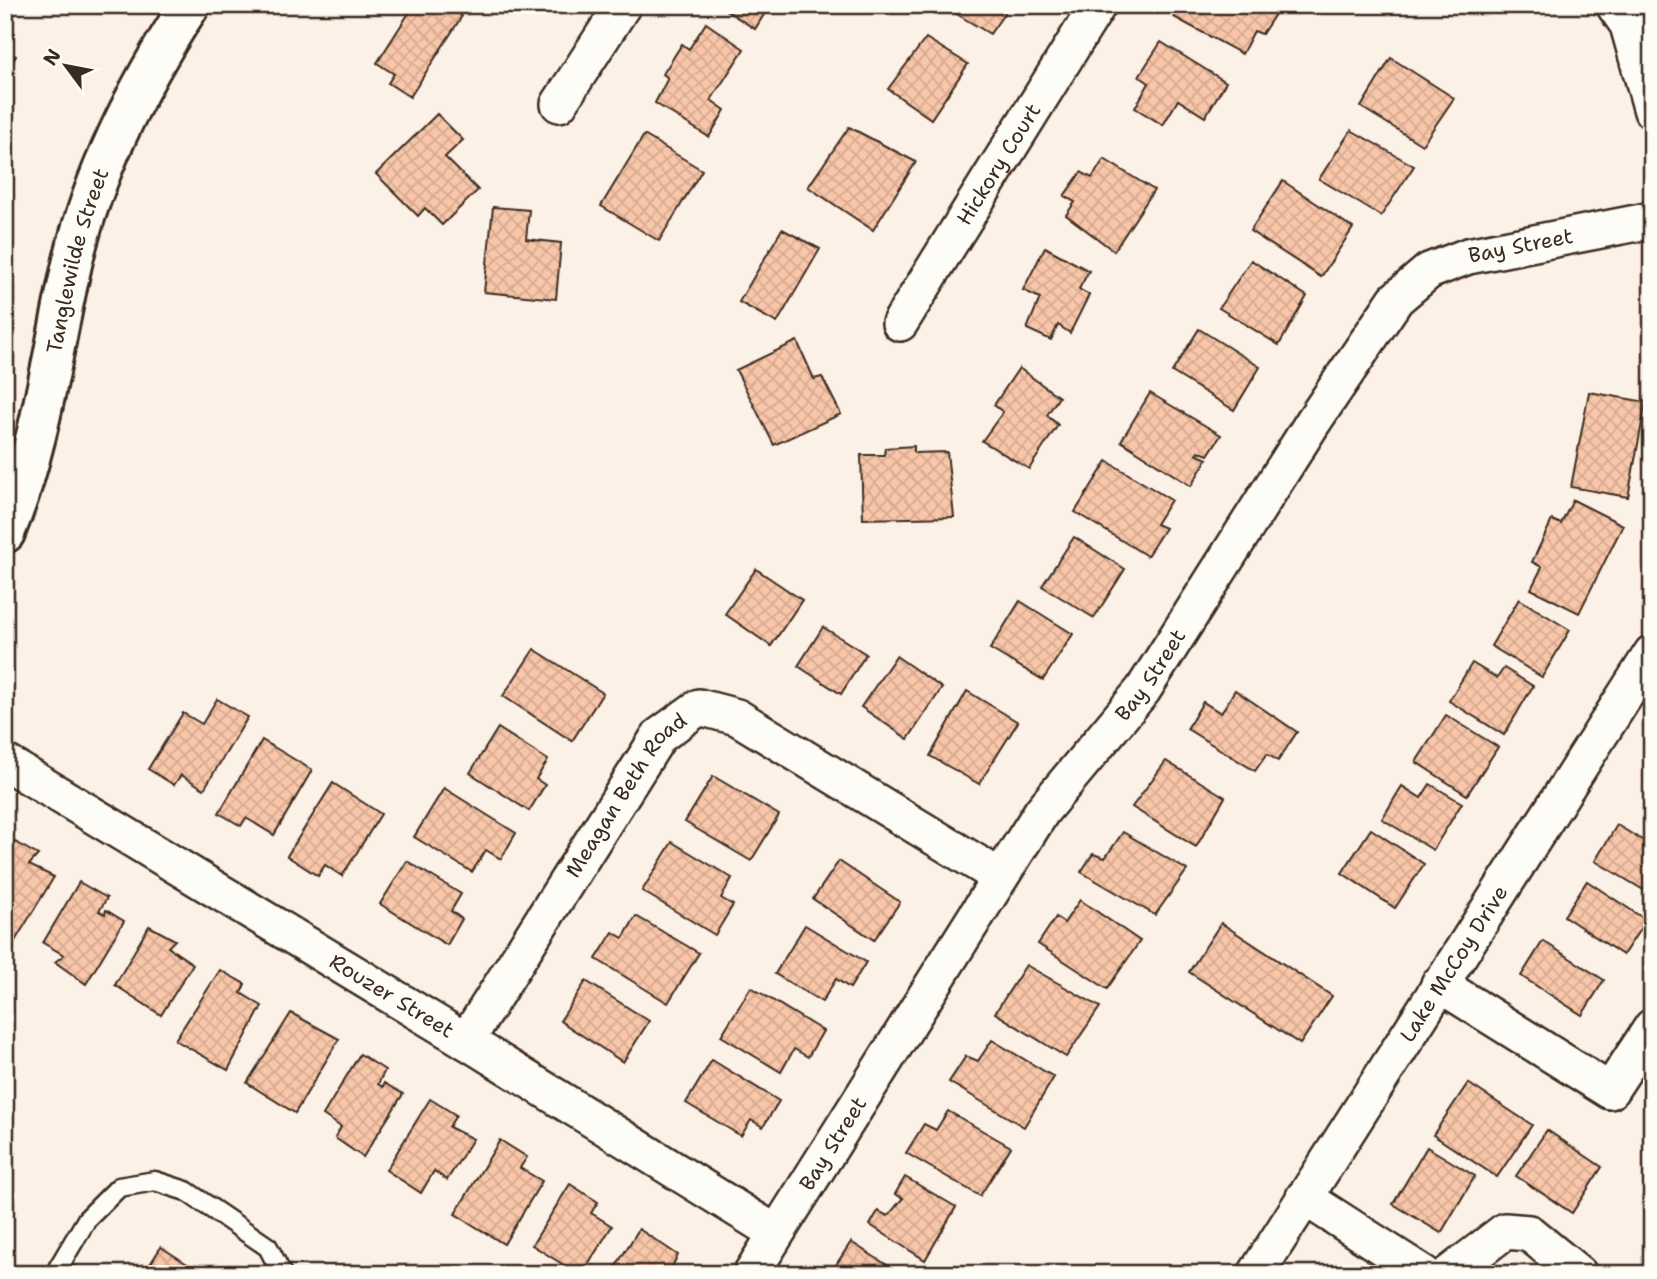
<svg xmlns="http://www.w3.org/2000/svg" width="1657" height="1279" viewBox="0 0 1657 1279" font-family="'Shantell Sans',sans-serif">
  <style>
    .building { fill: url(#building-cross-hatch); stroke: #3b2a1e; stroke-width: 2 }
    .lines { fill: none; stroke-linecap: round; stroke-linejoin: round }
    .lane-casing { stroke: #3b2a1e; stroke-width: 23 }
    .street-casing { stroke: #3b2a1e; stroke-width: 40 }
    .secondary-casing { stroke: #3b2a1e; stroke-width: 44 }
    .lane { stroke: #fdfcf7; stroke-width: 18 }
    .street { stroke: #fdfcf7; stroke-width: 35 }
    .secondary { stroke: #fdfcf7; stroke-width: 38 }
    .labels { text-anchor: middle; stroke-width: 5; stroke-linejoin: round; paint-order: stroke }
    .street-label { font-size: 21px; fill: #3b2a1e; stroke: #fdfcf7 }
  </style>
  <defs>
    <pattern id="building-cross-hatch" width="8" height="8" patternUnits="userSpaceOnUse" patternTransform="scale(1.75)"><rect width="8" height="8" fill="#f8c6a9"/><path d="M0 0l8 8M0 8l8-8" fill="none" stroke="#d6aa91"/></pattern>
  </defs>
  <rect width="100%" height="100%" fill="#fcf1e7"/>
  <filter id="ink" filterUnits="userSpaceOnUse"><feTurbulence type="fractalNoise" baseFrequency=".0143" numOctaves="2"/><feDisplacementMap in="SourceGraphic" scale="14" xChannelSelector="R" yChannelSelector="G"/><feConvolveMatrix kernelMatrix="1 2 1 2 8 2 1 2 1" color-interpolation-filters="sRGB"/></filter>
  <g filter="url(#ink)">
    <g class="building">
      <polygon points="414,5 446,5 462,16 410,97 388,83 394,74 377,63"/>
      <polygon points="718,5 770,5 755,29"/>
      <polygon points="953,5 1010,5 990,34 950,10"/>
      <polygon points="1180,5 1281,5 1262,34 1254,31 1242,54 1174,17"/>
      <polygon points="706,23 744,49 711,100 725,110 709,137 655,103 668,78 663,74 682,44 689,49"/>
      <polygon points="926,38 968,64 931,119 888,89"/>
      <polygon points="1161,42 1226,82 1205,117 1178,100 1163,125 1135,108 1149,83 1139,76"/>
      <polygon points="5,50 16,56 5,73"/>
      <polygon points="1391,58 1454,98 1422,145 1361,107"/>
      <polygon points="437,114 463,140 445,157 478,190 442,225 425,208 418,216 376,174"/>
      <polygon points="849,127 916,162 873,230 808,187"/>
      <polygon points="1351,130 1414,166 1381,216 1319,179"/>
      <polygon points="644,135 702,170 659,241 601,206"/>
      <polygon points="1104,159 1154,190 1114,251 1066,215 1075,202 1064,196 1081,172 1092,178"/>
      <polygon points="1283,181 1353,228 1321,277 1250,231"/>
      <polygon points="493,207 529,210 526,239 561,243 556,299 484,292"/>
      <polygon points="782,229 820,249 777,323 739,302"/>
      <polygon points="1045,247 1089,271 1079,289 1089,295 1070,333 1058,325 1051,340 1027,329 1040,298 1023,290"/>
      <polygon points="1251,260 1307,296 1279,345 1219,308"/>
      <polygon points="1199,329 1260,367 1234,410 1172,372"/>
      <polygon points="797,341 814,379 822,377 841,414 774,445 736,370"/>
      <polygon points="1019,368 1059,397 1047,415 1058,425 1029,469 982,441 1003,412 994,405"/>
      <polygon points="1589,392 1646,402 1628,497 1571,487"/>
      <polygon points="1150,393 1221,435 1208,455 1198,451 1196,454 1207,459 1191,486 1121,441"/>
      <polygon points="914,446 914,453 947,452 954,517 863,519 861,455 884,455 885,448"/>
      <polygon points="1107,461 1171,500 1156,524 1165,528 1147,556 1075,512"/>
      <polygon points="1573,500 1623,525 1579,613 1531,589 1542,567 1532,562 1552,520 1561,524"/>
      <polygon points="1074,537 1125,569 1094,618 1042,586"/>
      <polygon points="756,569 802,600 771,646 725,614"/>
      <polygon points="1519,599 1570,630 1542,677 1491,646"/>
      <polygon points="1020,601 1073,634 1043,680 990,649"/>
      <polygon points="823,627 866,654 841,694 798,666"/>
      <polygon points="534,649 603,693 572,741 503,696"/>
      <polygon points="896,656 942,688 908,739 861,707"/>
      <polygon points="1472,663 1497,678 1504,668 1533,686 1504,735 1449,701"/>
      <polygon points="1235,690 1297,732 1278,761 1267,754 1255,771 1187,729 1203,702 1221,713"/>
      <polygon points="967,691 1018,722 979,784 930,756"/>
      <polygon points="217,699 248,717 204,789 181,775 174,785 148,769 183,713 202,724"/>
      <polygon points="1446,715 1498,747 1467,795 1416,762"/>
      <polygon points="498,728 548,760 536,779 545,785 529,811 470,773"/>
      <polygon points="262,740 312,770 274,835 246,818 241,826 219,813"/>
      <polygon points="1166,761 1225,797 1196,847 1132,807"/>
      <polygon points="713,776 779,815 751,861 685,822"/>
      <polygon points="333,783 381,814 342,876 325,865 318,876 287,856"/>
      <polygon points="1430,784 1462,803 1433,850 1382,819 1402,786 1421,798"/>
      <polygon points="444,788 516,833 501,859 486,850 472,872 414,837"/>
      <polygon points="1617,825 1652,846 1652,895 1595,861"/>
      <polygon points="1371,829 1424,864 1395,908 1342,873"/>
      <polygon points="1123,832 1187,870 1155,915 1081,872 1093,854 1105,858"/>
      <polygon points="10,839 38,855 29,865 54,877 15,941 5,935 5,847"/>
      <polygon points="672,842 732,878 721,898 733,905 715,935 642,891"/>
      <polygon points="407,861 461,894 451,911 462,919 447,945 380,904"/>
      <polygon points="839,861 900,902 874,940 813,899"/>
      <polygon points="1587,881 1646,920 1623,955 1564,916"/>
      <polygon points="79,882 107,898 99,911 105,914 106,910 124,921 86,984 55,962 64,955 43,943"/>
      <polygon points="1080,900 1140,941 1107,989 1038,944 1056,917 1064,923"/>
      <polygon points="636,916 699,953 668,1003 596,959 613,932 623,938"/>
      <polygon points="1221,923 1332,996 1300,1044 1189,972"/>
      <polygon points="805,925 866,962 850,988 836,979 822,1002 775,974"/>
      <polygon points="149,926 175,940 168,947 193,964 161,1015 115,985"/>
      <polygon points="1543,941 1604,980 1582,1015 1521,976"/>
      <polygon points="1026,965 1100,1007 1066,1057 995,1013"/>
      <polygon points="220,970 245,984 241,993 262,1006 228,1070 175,1040"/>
      <polygon points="586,981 649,1021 623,1062 560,1021"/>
      <polygon points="751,987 823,1031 808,1057 794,1049 781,1072 721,1036"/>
      <polygon points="291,1013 339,1039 295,1113 247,1083"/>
      <polygon points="992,1040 1054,1077 1024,1127 949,1082 966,1056 978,1061"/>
      <polygon points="360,1054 385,1070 378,1084 383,1087 384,1083 403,1094 363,1157 335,1138 341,1127 323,1115"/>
      <polygon points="712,1060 779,1101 763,1127 751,1120 741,1136 686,1103"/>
      <polygon points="1468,1083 1532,1125 1497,1177 1433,1135"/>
      <polygon points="430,1099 456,1115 449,1127 473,1139 447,1180 434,1171 421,1193 386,1170"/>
      <polygon points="948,1111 1011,1147 980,1196 906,1153 924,1124 936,1130"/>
      <polygon points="1547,1130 1602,1167 1572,1213 1516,1176"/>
      <polygon points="500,1140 527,1157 520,1168 542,1181 504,1244 455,1214"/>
      <polygon points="1427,1147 1475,1176 1441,1233 1393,1204"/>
      <polygon points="905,1177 956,1207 925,1260 870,1225 878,1211 888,1216 903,1198 895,1194"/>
      <polygon points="570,1184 598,1202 591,1213 612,1226 582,1274 578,1274 532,1245"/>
      <polygon points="639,1229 678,1255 668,1274 611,1274"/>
      <polygon points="851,1242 901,1274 830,1274"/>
      <polygon points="161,1247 198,1271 196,1274 144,1274"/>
    </g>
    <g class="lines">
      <g class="lane-casing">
        <polyline id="lane" points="68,1274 58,1268 87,1219 119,1187 155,1181 186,1191 268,1247 282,1274"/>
      </g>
      <g class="street-casing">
        <g id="street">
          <polyline points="1614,5 1628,25 1652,111"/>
          <polyline points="559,104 623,5"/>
          <path id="s1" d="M900,323L1098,5"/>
          <path id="s2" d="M5,762L466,1041L776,1233"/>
          <polyline points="1439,984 1610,1091 1652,1027"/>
          <path id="s3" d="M466,1041L659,736L699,707L737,717L1000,877"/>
          <polyline points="1304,1197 1424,1274"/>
          <path id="s4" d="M751,1274L1042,811L1143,690L1313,422L1396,299L1429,271L1468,256L1652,220"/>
          <path id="s5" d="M1256,1274L1652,653"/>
          <polyline points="1449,1274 1505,1231 1529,1233 1579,1274"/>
        </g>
      </g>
      <g class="secondary-casing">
        <g id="secondary">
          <path id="s6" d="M5,533C41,446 52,351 73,260C95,169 139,83 190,5"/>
        </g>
      </g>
      <use href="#lane" class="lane"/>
      <use href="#street" class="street"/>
      <use href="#secondary" class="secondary"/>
    </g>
  </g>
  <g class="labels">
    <g class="street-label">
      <text dy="7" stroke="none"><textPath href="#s1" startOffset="187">Hickory Court</textPath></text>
      <text dy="7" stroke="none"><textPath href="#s4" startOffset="1309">Bay Street</textPath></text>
      <text dy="7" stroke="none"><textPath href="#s6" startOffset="282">Tanglewilde Street</textPath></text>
      <text dy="7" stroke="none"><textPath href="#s4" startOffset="721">Bay Street</textPath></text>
      <text dy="7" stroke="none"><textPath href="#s3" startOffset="294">Meagan Beth Road</textPath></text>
      <text dy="7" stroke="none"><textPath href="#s5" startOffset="368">Lake McCoy Drive</textPath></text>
      <text dy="7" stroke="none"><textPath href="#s2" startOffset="452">Rouzer Street</textPath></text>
      <text dy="7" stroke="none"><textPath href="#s4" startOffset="154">Bay Street</textPath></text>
    </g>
  </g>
  <rect width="1657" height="1279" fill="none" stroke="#fdfcf7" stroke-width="28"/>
  <rect x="14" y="14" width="1629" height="1251" fill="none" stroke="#3b2a1e" stroke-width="2.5" filter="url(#ink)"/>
  <g transform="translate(66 66) rotate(302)" stroke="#fdfcf7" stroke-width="5" paint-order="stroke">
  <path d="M0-5L12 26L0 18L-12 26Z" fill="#3b2a1e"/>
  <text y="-10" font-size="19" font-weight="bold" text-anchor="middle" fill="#3b2a1e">N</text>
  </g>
</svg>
